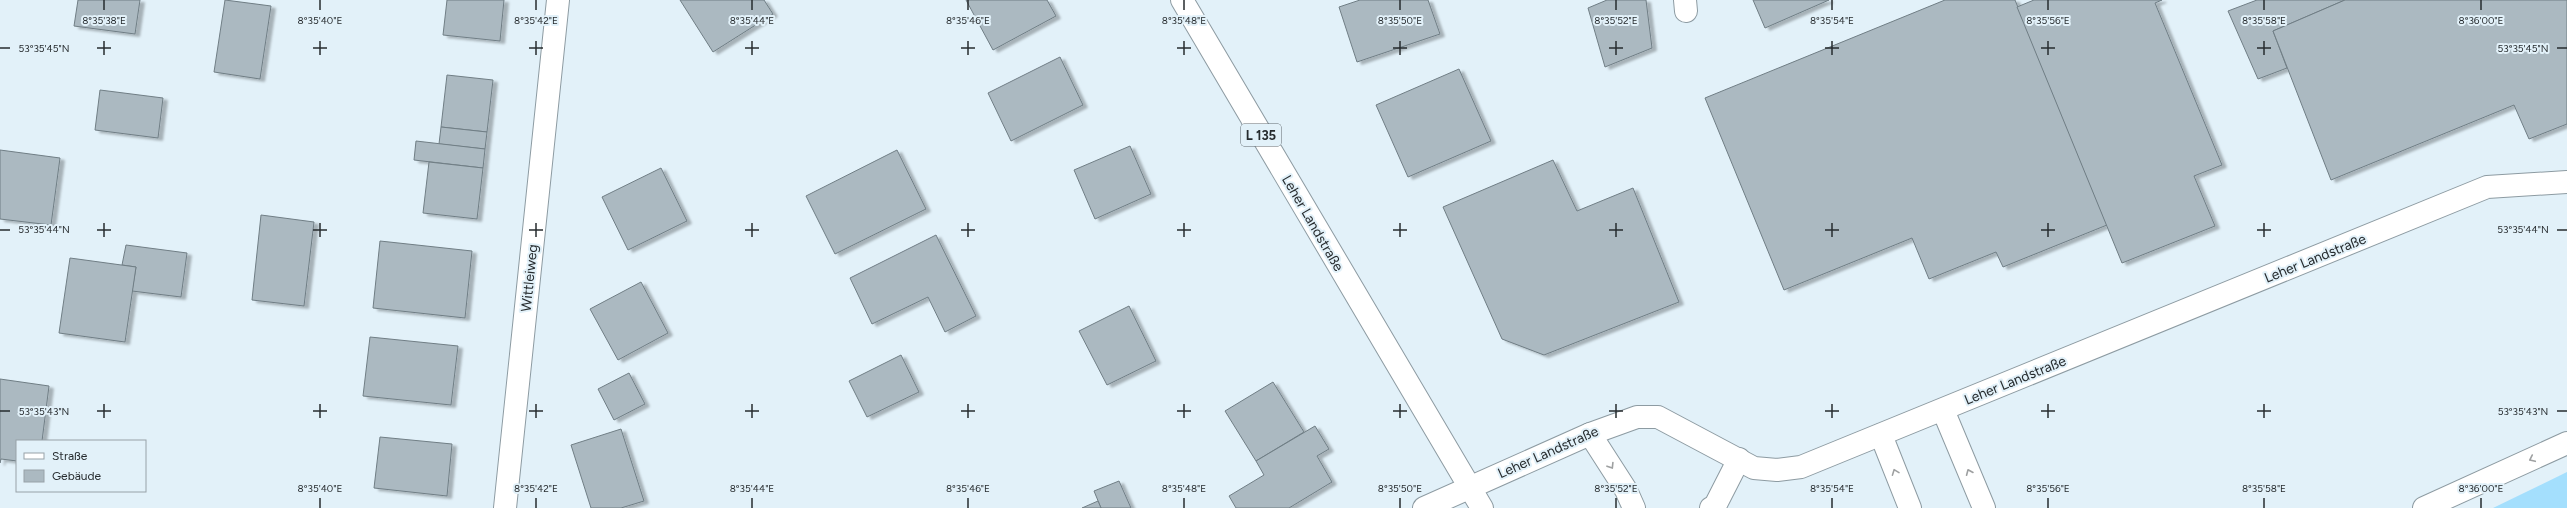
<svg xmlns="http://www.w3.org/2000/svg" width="2567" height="508" viewBox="0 0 2567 508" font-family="Figtree,sans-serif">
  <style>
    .green { fill: #a4dffd }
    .building { fill: #abb9c1; stroke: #707e85; filter: url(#shadow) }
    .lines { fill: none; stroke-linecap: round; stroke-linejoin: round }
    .minor-casing { stroke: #8d9ba2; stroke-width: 24 }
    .major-casing { stroke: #8d9ba2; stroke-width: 24 }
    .minor { stroke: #fff; stroke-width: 22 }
    .major { stroke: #fff; stroke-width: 22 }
    .oneway { stroke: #9ea0a1 }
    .ticks { fill: none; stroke: #272c2f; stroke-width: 1.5 }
    .labels { text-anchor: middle; stroke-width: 4; stroke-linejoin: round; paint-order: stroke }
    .shield { fill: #e2f1f9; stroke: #5f676c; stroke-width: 1 }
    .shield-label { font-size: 13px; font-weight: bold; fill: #272c2f }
    .street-label { font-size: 14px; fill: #272c2f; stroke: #e2f1f9 }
    .ticks-label { font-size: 10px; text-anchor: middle; fill: #272c2f; stroke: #e2f1f9; stroke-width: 4; stroke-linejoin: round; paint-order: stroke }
  </style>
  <defs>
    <filter id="shadow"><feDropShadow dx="4.5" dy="2.5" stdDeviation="1" flood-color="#0004"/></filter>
  </defs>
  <rect width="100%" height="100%" fill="#e2f1f9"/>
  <polygon class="green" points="2567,472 2567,508 2493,508"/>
  <g class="building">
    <polygon points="78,0 140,0 135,34 74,26"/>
    <polygon points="225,0 271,6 260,79 214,72"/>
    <polygon points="447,0 504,0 500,41 443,35"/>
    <polygon points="680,0 764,0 773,14 713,52"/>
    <polygon points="966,0 1047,0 1056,16 993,50"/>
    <polygon points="1360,0 1428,0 1440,34 1357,62 1339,7"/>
    <polygon points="1607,0 1646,0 1652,48 1605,67 1588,8"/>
    <polygon points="1753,0 1829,0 1765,28"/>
    <polygon points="1945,0 2015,0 2107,225 2003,267 1996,252 1929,279 1912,238 1784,290 1705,98"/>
    <polygon points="2034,0 2162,0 2155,3 2222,165 2194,176 2215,226 2122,263 2017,7"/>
    <polygon points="2257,0 2345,0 2273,31 2287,68 2258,79 2228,11"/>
    <polygon points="2345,0 2567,0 2567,124 2529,139 2514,105 2331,180 2273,31"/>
    <polygon points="1060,57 1083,105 1011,141 988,93"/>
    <polygon points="1459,69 1491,141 1408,177 1376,105"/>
    <polygon points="447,75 493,80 487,132 441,127"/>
    <polygon points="100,90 163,98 158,138 95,130"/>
    <polygon points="441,127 487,132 485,149 439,144"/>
    <polygon points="416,141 485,149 483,168 414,160"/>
    <polygon points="1130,146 1151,194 1095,219 1074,170"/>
    <polygon points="0,150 60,158 51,225 0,219"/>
    <polygon points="897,150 926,209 835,254 806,196"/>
    <polygon points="1553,160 1577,211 1633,188 1679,302 1544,355 1502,339 1443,207"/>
    <polygon points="429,162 483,168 477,219 423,213"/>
    <polygon points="661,168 687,221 628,250 602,197"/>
    <polygon points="261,215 314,222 304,306 252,300"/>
    <polygon points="936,235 976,316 945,332 928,297 872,324 850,278"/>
    <polygon points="380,241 472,251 465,318 373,308"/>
    <polygon points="126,245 187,253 181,297 132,291 136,267 122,265"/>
    <polygon points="70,258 136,267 125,342 59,333"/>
    <polygon points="641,282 668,333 618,360 590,309"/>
    <polygon points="1129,306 1156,361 1107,385 1079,331"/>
    <polygon points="370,337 458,346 451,405 363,396"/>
    <polygon points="901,355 919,392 867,417 849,381"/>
    <polygon points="629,373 645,404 614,420 598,389"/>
    <polygon points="0,379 49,386 42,441 17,441 17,461 1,459 0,463"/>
    <polygon points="1273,382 1304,432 1256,461 1225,411"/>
    <polygon points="1315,426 1329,449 1317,456 1332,482 1289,508 1236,508 1229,496 1264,475 1256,461"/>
    <polygon points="621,429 644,501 621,508 591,508 571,445"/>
    <polygon points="380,437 452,444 447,496 374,488"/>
    <polygon points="1119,481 1131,508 1101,508 1094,491"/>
    <polygon points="1098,501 1101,508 1082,508"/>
  </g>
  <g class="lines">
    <g class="minor-casing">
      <g id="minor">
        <polyline points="1685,0 1686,11"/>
        <polyline points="1943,410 1984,508"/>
        <polyline points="1590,434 1626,490 1634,508"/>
        <polyline points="1881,435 1910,508"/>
        <polyline points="505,508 558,0"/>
        <polyline points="1424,508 1590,434 1637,417 1658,417 1754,468 1777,470 1801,467 2487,187 2567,182"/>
        <polyline points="1711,508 1715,506 1739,459"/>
        <polyline points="2424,508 2567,443"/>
      </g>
    </g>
    <g class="major-casing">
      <polyline id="major" points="1182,0 1482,508"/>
    </g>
    <use href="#minor" class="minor"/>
    <use href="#major" class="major"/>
  </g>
  <defs><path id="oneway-chevron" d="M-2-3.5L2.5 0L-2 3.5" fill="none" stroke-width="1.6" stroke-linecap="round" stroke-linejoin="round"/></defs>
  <g class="oneway">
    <use href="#oneway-chevron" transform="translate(2532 459) rotate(155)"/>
    <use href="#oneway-chevron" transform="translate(1611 466) rotate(58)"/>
    <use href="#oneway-chevron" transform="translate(1895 472) rotate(-111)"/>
    <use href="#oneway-chevron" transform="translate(1969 472) rotate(-113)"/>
  </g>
  <path class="ticks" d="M104,0V10M320,0V10M536,0V10M752,0V10M968,0V10M1184,0V10M1400,0V10M1616,0V10M1832,0V10M2048,0V10M2264,0V10M2481,0V10M104,41V55M320,41V55M536,41V55M752,41V55M968,41V55M1184,41V55M1400,41V55M1616,41V55M1832,41V55M2048,41V55M2264,41V55M0,48H10M97,48H111M313,48H327M529,48H543M745,48H759M961,48H975M1177,48H1191M1393,48H1407M1609,48H1623M1825,48H1839M2041,48H2055M2257,48H2271M2557,48H2567M104,223V237M320,223V237M536,223V237M752,223V237M968,223V237M1184,223V237M1400,223V237M1616,223V237M1832,223V237M2048,223V237M2264,223V237M0,230H10M97,230H111M313,230H327M529,230H543M745,230H759M961,230H975M1177,230H1191M1393,230H1407M1609,230H1623M1825,230H1839M2041,230H2055M2257,230H2271M2557,230H2567M104,404V418M320,404V418M536,404V418M752,404V418M968,404V418M1184,404V418M1400,404V418M1616,404V418M1832,404V418M2048,404V418M2264,404V418M0,411H10M97,411H111M313,411H327M529,411H543M745,411H759M961,411H975M1177,411H1191M1393,411H1407M1609,411H1623M1825,411H1839M2041,411H2055M2257,411H2271M2557,411H2567M320,498V508M536,498V508M752,498V508M968,498V508M1184,498V508M1400,498V508M1616,498V508M1832,498V508M2048,498V508M2264,498V508M2481,498V508"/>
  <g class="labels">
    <rect class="shield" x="1241" y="124" width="40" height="22" rx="3"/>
    <g class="shield-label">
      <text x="1261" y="140">L 135</text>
    </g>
    <g class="street-label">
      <text transform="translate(1313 223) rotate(60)" y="5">Leher Landstraße</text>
      <text transform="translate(2315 258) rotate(-22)" y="5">Leher Landstraße</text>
      <text transform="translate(529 278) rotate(-84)" y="5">Wittleiweg</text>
      <text transform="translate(2015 380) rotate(-22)" y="5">Leher Landstraße</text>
      <text transform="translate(1548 452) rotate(-24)" y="5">Leher Landstraße</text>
    </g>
  </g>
  <g class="ticks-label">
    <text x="104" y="24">8°35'38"E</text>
    <text x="320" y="24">8°35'40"E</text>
    <text x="536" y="24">8°35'42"E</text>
    <text x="752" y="24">8°35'44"E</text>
    <text x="968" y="24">8°35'46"E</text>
    <text x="1184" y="24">8°35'48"E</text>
    <text x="1400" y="24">8°35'50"E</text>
    <text x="1616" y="24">8°35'52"E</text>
    <text x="1832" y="24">8°35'54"E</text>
    <text x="2048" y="24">8°35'56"E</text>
    <text x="2264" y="24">8°35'58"E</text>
    <text x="2481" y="24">8°36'00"E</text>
    <text x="44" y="52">53°35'45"N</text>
    <text x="2523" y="52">53°35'45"N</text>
    <text x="44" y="233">53°35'44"N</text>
    <text x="2523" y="233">53°35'44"N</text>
    <text x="44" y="415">53°35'43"N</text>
    <text x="2523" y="415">53°35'43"N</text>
    <text x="320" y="492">8°35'40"E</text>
    <text x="536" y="492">8°35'42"E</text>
    <text x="752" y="492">8°35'44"E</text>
    <text x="968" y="492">8°35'46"E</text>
    <text x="1184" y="492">8°35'48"E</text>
    <text x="1400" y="492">8°35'50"E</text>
    <text x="1616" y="492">8°35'52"E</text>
    <text x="1832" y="492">8°35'54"E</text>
    <text x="2048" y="492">8°35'56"E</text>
    <text x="2264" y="492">8°35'58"E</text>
    <text x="2481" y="492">8°36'00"E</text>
  </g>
  <rect x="16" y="440" width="130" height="52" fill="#e2f1f9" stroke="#97a2a8"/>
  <rect x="24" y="453" width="20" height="6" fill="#ffffff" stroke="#97a2a8"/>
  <text x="52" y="460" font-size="12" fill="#272c2f">Straße</text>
  <rect x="24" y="470" width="20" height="12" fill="#abb9c1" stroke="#97a2a8"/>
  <text x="52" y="480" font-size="12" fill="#272c2f">Gebäude</text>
</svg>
